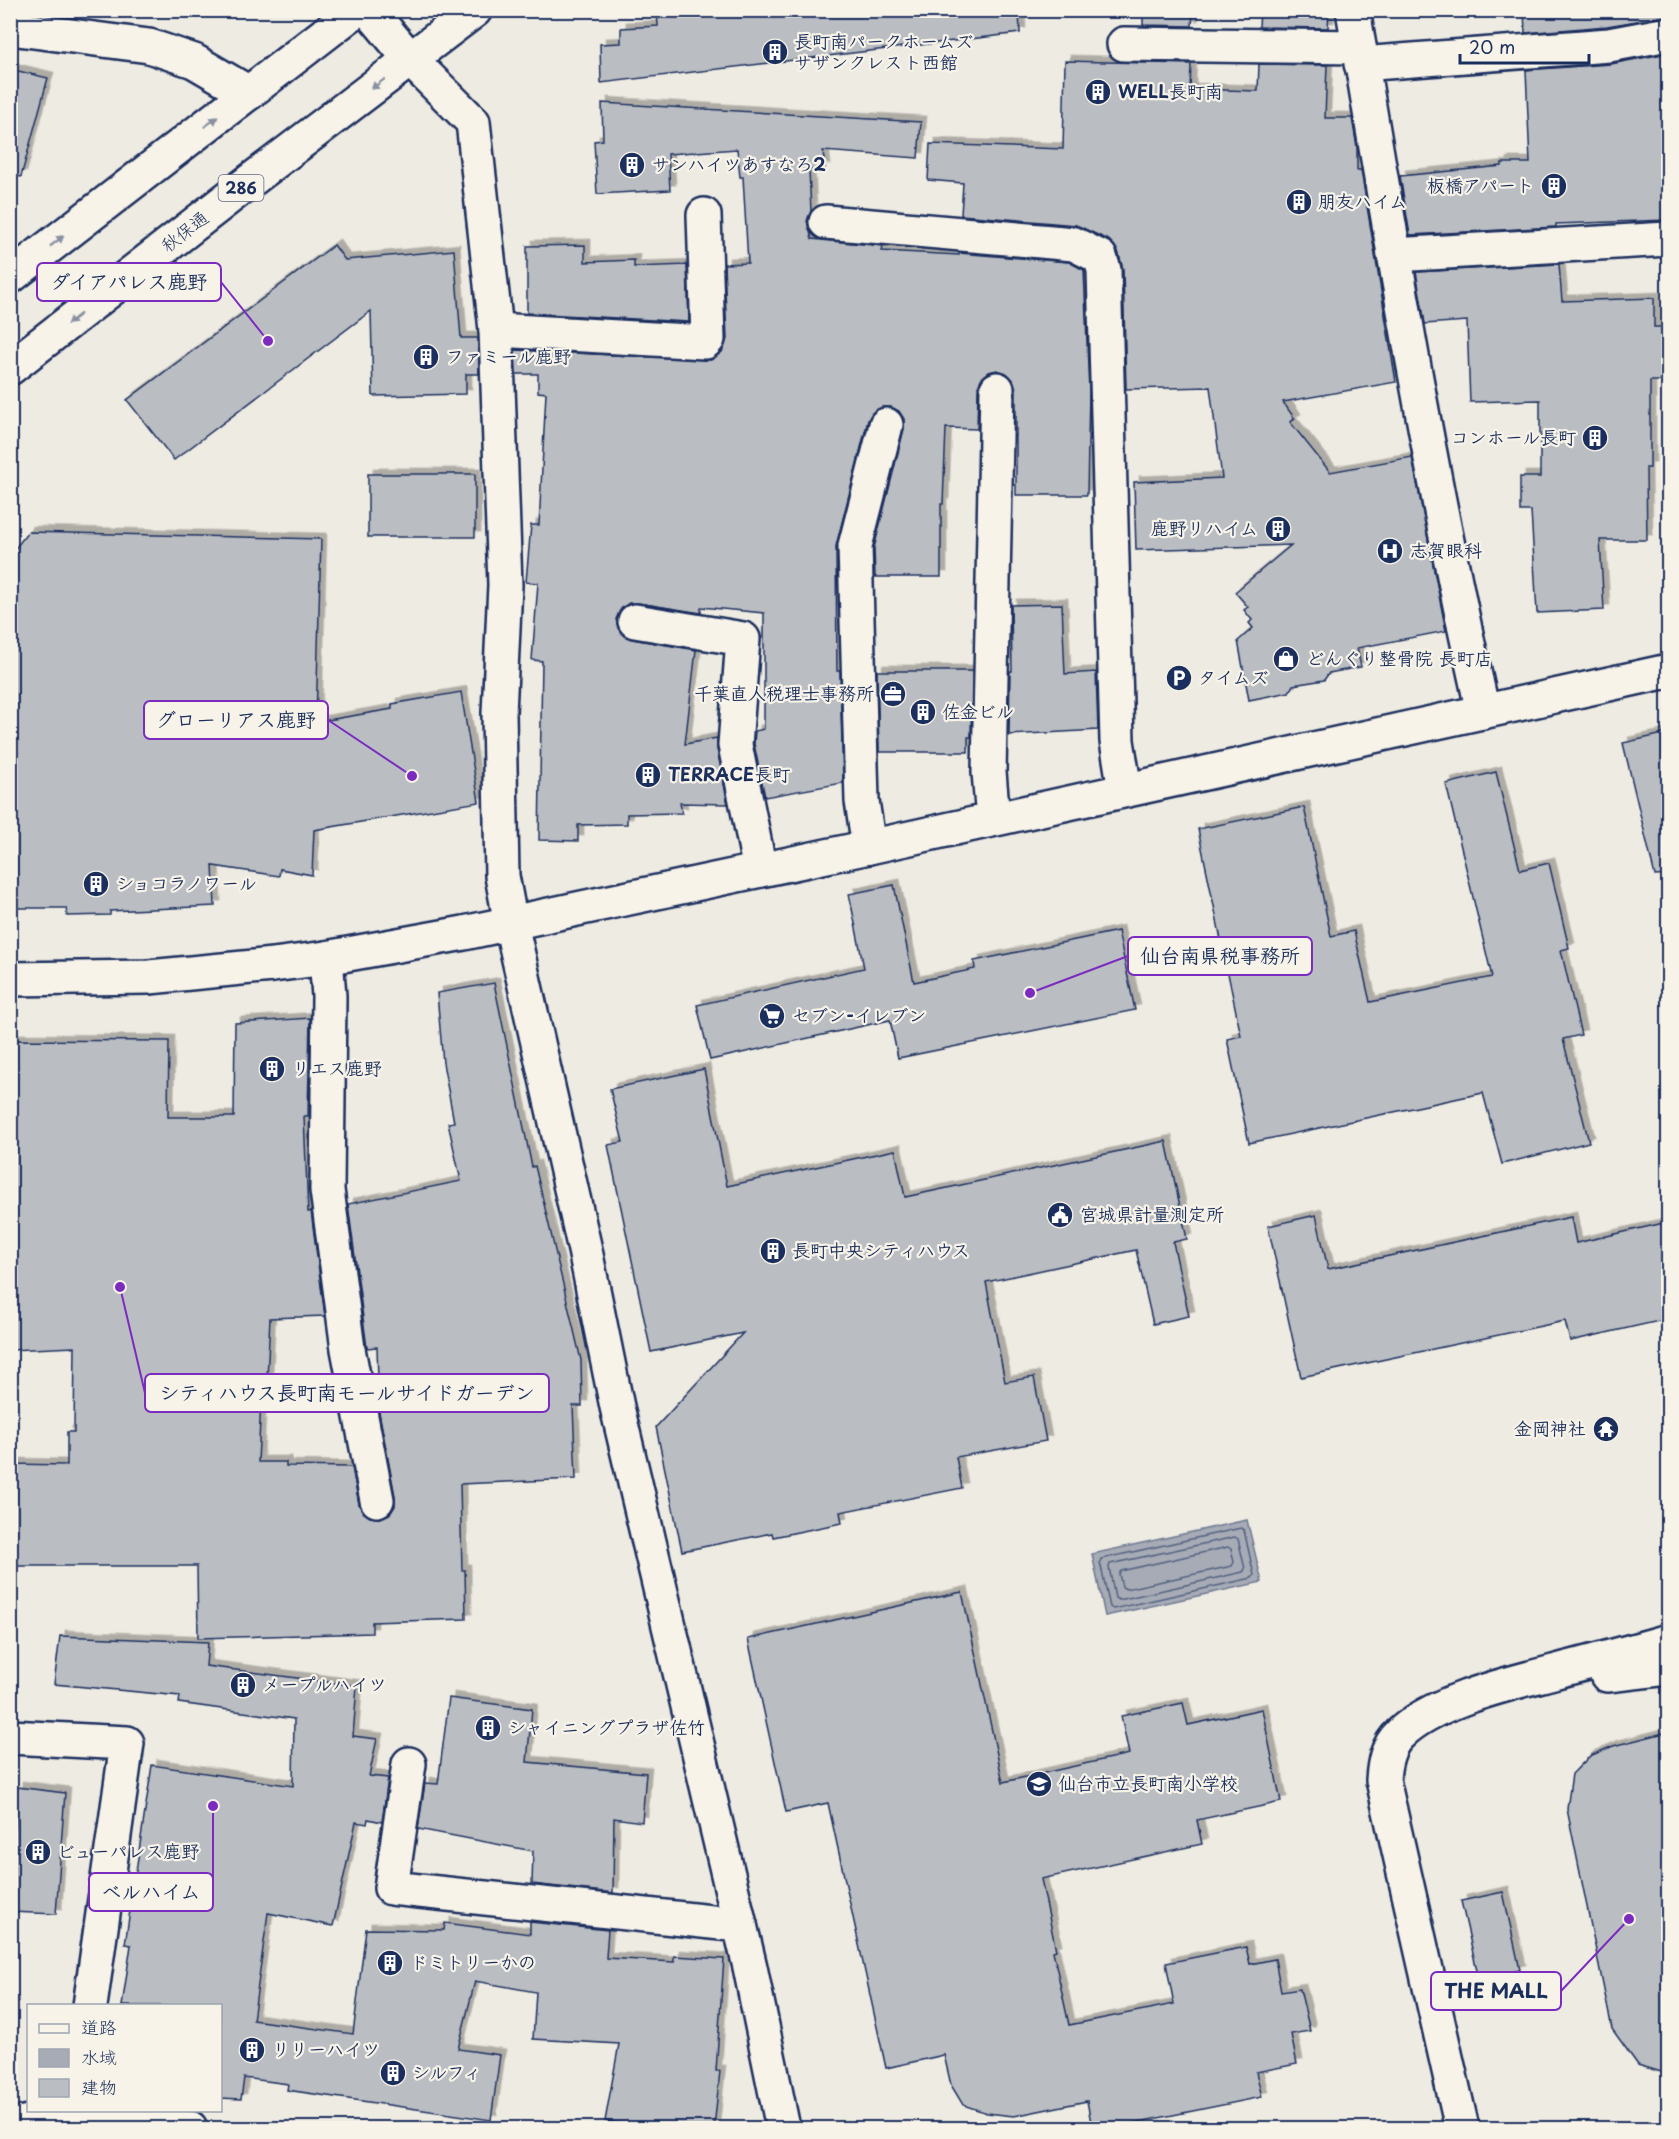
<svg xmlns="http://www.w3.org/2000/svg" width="1679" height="2139" viewBox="0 0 1679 2139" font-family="'Playpen Sans','Klee One',sans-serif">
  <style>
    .water { fill: #a6abb5; stroke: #6e7992; stroke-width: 1.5 }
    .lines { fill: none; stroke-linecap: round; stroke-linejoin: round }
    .shore { stroke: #536181; stroke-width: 1.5 }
    .building { fill: #babdc2; stroke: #1b2f5e; stroke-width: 1.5; filter: url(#shadow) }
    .minor-casing { stroke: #1b2f5e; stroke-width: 38 }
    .highway-casing { stroke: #1b2f5e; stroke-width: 38 }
    .minor { stroke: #f7f3e8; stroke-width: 33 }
    .highway { stroke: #f7f3e8; stroke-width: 33 }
    .oneway { fill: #8991a3 }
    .labels { text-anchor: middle; stroke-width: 4.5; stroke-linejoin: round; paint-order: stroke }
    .shield { fill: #f7f3e8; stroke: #5d6a87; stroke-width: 1.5 }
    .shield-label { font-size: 16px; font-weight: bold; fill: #1b2f5e }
    .poi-label { font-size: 18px; font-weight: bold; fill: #1b2f5e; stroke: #f7f3e8; text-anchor: start }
    .street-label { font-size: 18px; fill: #1b2f5e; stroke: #f7f3e8 }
    .leader { fill: none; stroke: #7b2cbf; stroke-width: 2 }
    .callout-dot { fill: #7b2cbf; stroke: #f7f3e8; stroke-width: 2 }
    .callout { fill: #f7f3e8; stroke: #7b2cbf; stroke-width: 2 }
    .callout-label { font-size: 20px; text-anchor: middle; font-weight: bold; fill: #1b2f5e }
  </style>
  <defs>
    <filter id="shadow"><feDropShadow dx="5.5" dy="-5.5" stdDeviation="0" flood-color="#0004"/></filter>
  </defs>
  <rect width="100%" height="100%" fill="#eeebe2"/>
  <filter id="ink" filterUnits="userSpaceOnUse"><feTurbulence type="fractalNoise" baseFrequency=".0167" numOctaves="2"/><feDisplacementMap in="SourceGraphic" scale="12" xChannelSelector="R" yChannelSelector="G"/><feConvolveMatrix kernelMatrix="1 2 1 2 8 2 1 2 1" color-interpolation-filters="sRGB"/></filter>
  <g filter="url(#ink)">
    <polygon class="water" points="1247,1520 1262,1582 1105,1616 1092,1554"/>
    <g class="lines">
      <g class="shore">
        <polygon points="1241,1528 1244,1530 1254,1575 1252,1578 1113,1609 1110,1607 1100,1562 1101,1559"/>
        <polygon points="1235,1537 1238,1539 1245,1569 1243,1572 1119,1600 1115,1598 1109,1567 1110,1564"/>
        <polygon points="1228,1547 1231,1549 1234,1562 1232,1566 1126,1589 1122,1587 1119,1574 1121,1571"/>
      </g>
    </g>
    <g class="building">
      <polygon points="657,10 1019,10 1020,33 601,83 600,44 621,43 621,28 658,26"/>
      <polygon points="1143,10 1193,10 1192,26 1143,25"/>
      <polygon points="1260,10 1329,10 1328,28 1259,27"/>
      <polygon points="1524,10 1668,10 1668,16 1607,26 1525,33"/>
      <polygon points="1668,53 1668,220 1556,224 1556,227 1410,235 1400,176 1502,166 1502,163 1530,163 1526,70 1611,64"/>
      <polygon points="1065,61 1191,64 1190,89 1258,91 1259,64 1327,65 1325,118 1352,118 1357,147 1357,170 1361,170 1396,382 1283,402 1295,419 1290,422 1330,472 1412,457 1446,631 1357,648 1361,667 1329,673 1324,680 1293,685 1289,692 1249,700 1238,641 1253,628 1249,623 1252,620 1244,610 1248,607 1235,592 1291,545 1136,550 1134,482 1222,478 1210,387 1126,389 1123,269 1118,251 1109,240 1076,225 961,215 963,183 928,180 930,144 1063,149"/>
      <polygon points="10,69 48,78 21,177 10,175"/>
      <polygon points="602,103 921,122 918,158 823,151 825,169 809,170 811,211 807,221 812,239 883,246 882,251 959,255 959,253 1069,262 1084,270 1089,391 1087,495 1016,495 1016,389 1013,380 1006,373 997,370 989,372 981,379 978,388 977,429 946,428 943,504 941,504 941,577 875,577 874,548 904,429 904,419 899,411 891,407 882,407 873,412 868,420 836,546 837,671 840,671 843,783 765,797 754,744 755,731 764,729 764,613 701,607 701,613 638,603 629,603 621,609 616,619 618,628 624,636 632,639 696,650 685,744 717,738 717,749 728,804 680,803 682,813 627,814 627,824 578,825 578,841 539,840 542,661 532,660 538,583 526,582 531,525 539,525 546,393 538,392 538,374 516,374 515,350 711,360 722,352 727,339 724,264 748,263 743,177 740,177 737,149 668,154 670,190 597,194 594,141 603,140"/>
      <polygon points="334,245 345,260 454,250 461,338 478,338 479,374 466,374 466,394 373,396 371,311 174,460 127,400"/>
      <polygon points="585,245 585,262 634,260 634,267 687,265 689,322 527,313 527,246"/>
      <polygon points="1559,264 1562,301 1654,298 1654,327 1668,327 1668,381 1650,381 1650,468 1646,468 1647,540 1600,540 1604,610 1537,613 1531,511 1520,511 1520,477 1540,477 1540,400 1470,402 1467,321 1425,324 1416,272"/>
      <rect x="368" y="474" width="107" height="63"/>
      <polygon points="28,532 321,539 316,722 392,709 392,704 461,692 479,802 314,830 312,875 280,869 279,876 213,866 215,906 110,911 110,915 67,916 66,908 10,908 10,555"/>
      <polygon points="1062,604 1065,674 1096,672 1098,730 1009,735 1010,671 1012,671 1011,605"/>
      <polygon points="877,671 972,671 971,737 968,737 968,752 879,752"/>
      <polygon points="1668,733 1668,875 1655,876 1623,743"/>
      <polygon points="1496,772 1520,870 1549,863 1569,948 1561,950 1581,1035 1563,1039 1589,1142 1502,1164 1483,1093 1249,1143 1227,1039 1241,1036 1198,829 1304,807 1331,936 1354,931 1370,1002 1492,977 1446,784"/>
      <polygon points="894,885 914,982 975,969 974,961 1118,931 1135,1010 898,1058 890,1020 710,1060 697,1005 864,968 849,894"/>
      <polygon points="494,983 532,1167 535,1166 581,1360 582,1406 573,1406 576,1479 460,1484 462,1570 465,1570 466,1619 372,1622 372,1633 198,1638 197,1566 10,1566 10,1464 67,1465 67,1432 74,1432 75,1347 10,1350 10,1040 169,1041 168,1117 234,1117 235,1023 310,1018 308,1116 304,1116 308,1212 311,1211 325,1316 270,1318 267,1380 262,1380 258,1462 286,1462 286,1466 352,1467 359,1504 363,1512 370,1517 380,1518 390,1514 395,1506 395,1496 379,1412 377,1347 367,1348 348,1204 461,1181 448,1123 454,1122 443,1063 437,993"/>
      <polygon points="704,1069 727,1186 895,1150 905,1197 1166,1141 1187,1239 1173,1242 1189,1316 1153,1324 1136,1250 986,1282 1005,1382 1034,1377 1046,1441 956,1457 962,1488 840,1512 842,1523 773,1537 772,1533 682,1551 656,1427 743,1333 651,1352 608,1145 623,1142 610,1089"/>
      <polygon points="1316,1215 1328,1269 1571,1217 1576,1243 1668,1222 1668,1319 1570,1341 1565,1321 1301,1377 1268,1226"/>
      <polygon points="962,1592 1003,1782 1129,1754 1121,1716 1183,1703 1188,1725 1262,1709 1281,1802 1197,1820 1202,1844 1041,1879 1056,1950 1053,1951 1069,2025 1174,2004 1166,1963 1246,1947 1250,1964 1275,1959 1281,1992 1300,1989 1310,2031 1291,2034 1297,2064 1256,2072 1262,2097 1109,2128 1092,2128 1087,2101 1014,2116 987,2113 963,2105 951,2085 944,2055 886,2068 828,1803 786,1812 748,1639"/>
      <polygon points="60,1636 208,1642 206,1666 357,1686 353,1736 377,1739 369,1776 388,1778 382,1822 368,1819 367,1824 356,1822 333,1926 268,1913 253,2020 353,2034 366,1929 444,1930 445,1923 530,1934 530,1922 608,1930 606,1958 674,1962 674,1956 724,1959 716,2071 720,2071 714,2128 665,2128 605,2121 619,2044 533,2039 536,1992 475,1981 458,2049 500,2055 491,2120 287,2090 288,2084 244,2078 241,2099 220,2098 220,2006 122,2006 131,1945 125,1944 152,1765 293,1786 294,1719 179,1703 180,1696 54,1684"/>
      <polygon points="449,1698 532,1709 527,1762 646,1773 642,1822 614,1818 613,1893 532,1884 533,1851 418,1829 425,1783 438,1784"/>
      <polygon points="1668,1732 1668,2074 1638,2065 1612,2029 1567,1809 1572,1774 1590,1756 1613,1746"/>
      <polygon points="17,1787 65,1793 56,1914 12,1912"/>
      <polygon points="1503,1892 1520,1970 1479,1979 1461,1901"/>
    </g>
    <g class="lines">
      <g class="minor-casing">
        <g id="minor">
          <polyline points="369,10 410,59 473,122 496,330 505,585 499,713 502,876 511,924 585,1250 617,1407 750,1967 783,2128"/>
          <path d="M1353,10C1392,245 1431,480 1483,712"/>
          <polyline points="10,28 149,46 194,61 249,93"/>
          <polyline points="1124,44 1359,47"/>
          <polyline points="1361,64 1609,45 1668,34"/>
          <polyline points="826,222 1074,244 1100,257 1104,270 1117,741 1125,790"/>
          <polyline points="1394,255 1668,239"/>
          <polyline points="496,330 705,342 708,339 704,215"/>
          <polyline points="635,621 743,639 735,745 760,870"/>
          <polyline points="993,819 989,772 997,389"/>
          <polyline points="869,847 862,801 855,546 886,425"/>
          <polyline points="326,958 329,996 327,1190 348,1349 377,1500"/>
          <polyline points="10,979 149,977 273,965 326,958 464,933 869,847 1668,671"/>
          <polyline points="1607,1675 1668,1668"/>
          <polyline points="10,1737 127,1743 90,2006"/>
          <polyline points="409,1764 391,1888 740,1925"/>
          <polyline points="10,2126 74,2112 190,2128"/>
          <path d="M1462,2128L1383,1780C1384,1763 1387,1746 1400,1734C1433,1701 1508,1684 1553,1672C1591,1662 1630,1652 1668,1641"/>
        </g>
      </g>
      <g class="highway-casing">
        <g id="highway">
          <polyline points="10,277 356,10"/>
          <polyline points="10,368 250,181 475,10"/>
        </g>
      </g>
      <use href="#minor" class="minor"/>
      <use href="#highway" class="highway"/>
    </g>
    <defs><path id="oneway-solid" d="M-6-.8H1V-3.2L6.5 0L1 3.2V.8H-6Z" transform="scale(1.5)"/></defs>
    <g class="oneway">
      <use href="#oneway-solid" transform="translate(378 84) rotate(143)"/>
      <use href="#oneway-solid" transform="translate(211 122) rotate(-37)"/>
      <use href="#oneway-solid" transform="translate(57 241) rotate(-38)"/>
      <use href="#oneway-solid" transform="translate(74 319) rotate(142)"/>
    </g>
  </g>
  <defs>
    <g id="building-disc" transform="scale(1.35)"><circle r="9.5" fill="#1b2f5e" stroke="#f7f3e8"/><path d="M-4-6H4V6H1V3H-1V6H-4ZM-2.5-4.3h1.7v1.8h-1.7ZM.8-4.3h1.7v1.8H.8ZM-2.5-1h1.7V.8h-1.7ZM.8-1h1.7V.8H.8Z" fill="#fff"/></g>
    <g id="hospital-disc" transform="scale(1.35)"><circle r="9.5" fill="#1b2f5e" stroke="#f7f3e8"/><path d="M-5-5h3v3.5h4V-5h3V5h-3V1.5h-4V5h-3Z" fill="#fff"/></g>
    <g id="shop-disc" transform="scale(1.35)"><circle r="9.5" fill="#1b2f5e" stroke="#f7f3e8"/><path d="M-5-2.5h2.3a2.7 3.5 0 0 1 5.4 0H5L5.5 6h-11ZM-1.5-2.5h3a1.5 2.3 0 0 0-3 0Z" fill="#fff"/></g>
    <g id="parking-disc" transform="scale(1.35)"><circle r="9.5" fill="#1b2f5e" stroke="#f7f3e8"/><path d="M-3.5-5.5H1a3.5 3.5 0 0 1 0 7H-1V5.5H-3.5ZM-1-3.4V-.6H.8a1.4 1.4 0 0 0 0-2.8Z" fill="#fff"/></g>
    <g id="office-disc" transform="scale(1.35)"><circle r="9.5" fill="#1b2f5e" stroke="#f7f3e8"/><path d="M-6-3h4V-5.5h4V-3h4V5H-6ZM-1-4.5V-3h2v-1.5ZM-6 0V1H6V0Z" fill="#fff"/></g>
    <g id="supermarket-disc" transform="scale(1.35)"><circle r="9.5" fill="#1b2f5e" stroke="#f7f3e8"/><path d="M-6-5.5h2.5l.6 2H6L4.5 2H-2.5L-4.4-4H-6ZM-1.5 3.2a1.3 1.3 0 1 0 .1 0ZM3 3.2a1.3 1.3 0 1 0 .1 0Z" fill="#fff"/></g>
    <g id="civic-disc" transform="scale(1.35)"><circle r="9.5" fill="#1b2f5e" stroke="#f7f3e8"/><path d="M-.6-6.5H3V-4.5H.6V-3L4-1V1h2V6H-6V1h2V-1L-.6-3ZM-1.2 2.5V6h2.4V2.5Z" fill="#fff"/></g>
    <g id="temple-disc" transform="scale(1.35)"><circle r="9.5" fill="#1b2f5e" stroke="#f7f3e8"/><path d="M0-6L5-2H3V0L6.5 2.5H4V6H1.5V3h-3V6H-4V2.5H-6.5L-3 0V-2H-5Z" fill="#fff"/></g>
    <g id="school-disc" transform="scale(1.35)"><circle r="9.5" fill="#1b2f5e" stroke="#f7f3e8"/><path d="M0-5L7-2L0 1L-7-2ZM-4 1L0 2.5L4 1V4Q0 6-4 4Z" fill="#fff"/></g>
  </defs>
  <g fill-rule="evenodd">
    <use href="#building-disc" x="775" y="52"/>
    <use href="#building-disc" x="1098" y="92"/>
    <use href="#building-disc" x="632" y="165"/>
    <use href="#building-disc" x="1554" y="186"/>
    <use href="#building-disc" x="1299" y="202"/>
    <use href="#building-disc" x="426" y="357"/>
    <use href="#building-disc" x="1595" y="438"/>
    <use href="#building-disc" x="1278" y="529"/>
    <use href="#hospital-disc" x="1390" y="551"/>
    <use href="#shop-disc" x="1286" y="659"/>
    <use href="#parking-disc" x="1179" y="678"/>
    <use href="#office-disc" x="893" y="694"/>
    <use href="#building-disc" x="923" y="712"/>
    <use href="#building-disc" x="648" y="775"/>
    <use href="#building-disc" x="96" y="884"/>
    <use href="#supermarket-disc" x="772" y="1016"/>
    <use href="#building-disc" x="272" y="1069"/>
    <use href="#civic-disc" x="1060" y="1215"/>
    <use href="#building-disc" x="773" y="1251"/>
    <use href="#temple-disc" x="1606" y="1429"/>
    <use href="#building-disc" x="243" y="1685"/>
    <use href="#building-disc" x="488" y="1728"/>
    <use href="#school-disc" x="1039" y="1784"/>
    <use href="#building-disc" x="38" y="1852"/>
    <use href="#building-disc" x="390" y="1963"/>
    <use href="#building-disc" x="252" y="2050"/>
    <use href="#building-disc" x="393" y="2073"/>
  </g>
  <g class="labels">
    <rect class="shield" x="218.5" y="175" width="45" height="26" rx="4.5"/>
    <g class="shield-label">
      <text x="241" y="194">286</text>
    </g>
    <g class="poi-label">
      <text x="794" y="48">長町南パークホームズ<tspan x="794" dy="21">サザンクレスト西館</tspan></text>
      <text x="1118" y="98">WELL長町南</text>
      <text x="652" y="171">サンハイツあすなろ2</text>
      <text x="1534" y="192" text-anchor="end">板橋アパート</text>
      <text x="1318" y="208">朋友ハイム</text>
      <text x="446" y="363">ファミール鹿野</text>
      <text x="1576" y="444" text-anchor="end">コンホール長町</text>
      <text x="1258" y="535" text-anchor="end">鹿野リハイム</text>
      <text x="1410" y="557">志賀眼科</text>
      <text x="1306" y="665">どんぐり整骨院 長町店</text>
      <text x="1198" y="684">タイムズ</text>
      <text x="874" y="700" text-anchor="end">千葉直人税理士事務所</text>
      <text x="942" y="718">佐金ビル</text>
      <text x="668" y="781">TERRACE長町</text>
      <text x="116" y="890">ショコラノワール</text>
      <text x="792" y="1022">セブン-イレブン</text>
      <text x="292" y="1075">リエス鹿野</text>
      <text x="1080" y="1221">宮城県計量測定所</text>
      <text x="792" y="1257">長町中央シティハウス</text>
      <text x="1586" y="1435" text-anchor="end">金岡神社</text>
      <text x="262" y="1691">メープルハイツ</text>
      <text x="508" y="1734">シャイニングプラザ佐竹</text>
      <text x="1058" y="1790">仙台市立長町南小学校</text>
      <text x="57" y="1858">ビューパレス鹿野</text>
      <text x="410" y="1969">ドミトリーかの</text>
      <text x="272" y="2056">リリーハイツ</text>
      <text x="412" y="2079">シルフィ</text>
    </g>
    <g class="street-label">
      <text transform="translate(185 232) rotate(-38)" y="6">秋保通</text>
    </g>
  </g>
  <path class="leader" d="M268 341L221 282M412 776L328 720M1030 993L1128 956M120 1287L145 1393M213 1806L213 1892M1629 1919L1561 1991"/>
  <g class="callout-dot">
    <circle cx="268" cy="341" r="6"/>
    <circle cx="412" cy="776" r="6"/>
    <circle cx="1030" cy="993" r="6"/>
    <circle cx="120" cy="1287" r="6"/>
    <circle cx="213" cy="1806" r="6"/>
    <circle cx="1629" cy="1919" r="6"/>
  </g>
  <g class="callout">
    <rect x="37" y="263" width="184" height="38" rx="6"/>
    <rect x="144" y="701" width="184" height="38" rx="6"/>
    <rect x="1128" y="937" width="184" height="38" rx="6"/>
    <rect x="145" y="1374" width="404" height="38" rx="6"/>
    <rect x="89" y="1873" width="124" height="38" rx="6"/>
    <rect x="1431" y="1972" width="130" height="38" rx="6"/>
  </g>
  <g class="callout-label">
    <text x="129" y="289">ダイアパレス鹿野</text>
    <text x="236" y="727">グローリアス鹿野</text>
    <text x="1220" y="963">仙台南県税事務所</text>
    <text x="347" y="1400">シティハウス長町南モールサイドガーデン</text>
    <text x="151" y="1899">ベルハイム</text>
    <text x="1496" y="1998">THE MALL</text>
  </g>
  <rect width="1679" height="2139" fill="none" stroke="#f7f3e8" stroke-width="36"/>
  <rect x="18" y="18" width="1643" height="2103" fill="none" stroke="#1b2f5e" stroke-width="2" filter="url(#ink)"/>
  <rect x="27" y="2004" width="195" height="108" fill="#f7f3e8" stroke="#9fa5b1" stroke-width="1.5"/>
  <rect x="39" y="2024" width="30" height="9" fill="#f7f3e8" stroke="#9fa5b1" stroke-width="1.5"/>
  <text x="81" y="2034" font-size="18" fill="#1b2f5e">道路</text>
  <rect x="39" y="2049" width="30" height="18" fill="#a6abb5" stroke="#9fa5b1" stroke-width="1.5"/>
  <text x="81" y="2064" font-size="18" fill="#1b2f5e">水域</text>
  <rect x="39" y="2079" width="30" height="18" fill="#babdc2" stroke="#9fa5b1" stroke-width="1.5"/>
  <text x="81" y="2094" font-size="18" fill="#1b2f5e">建物</text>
  <path d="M1460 54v9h129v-9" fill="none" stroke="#1b2f5e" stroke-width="3"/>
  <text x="1469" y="54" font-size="18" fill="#1b2f5e" stroke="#f7f3e8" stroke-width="4.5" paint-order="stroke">20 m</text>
</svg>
